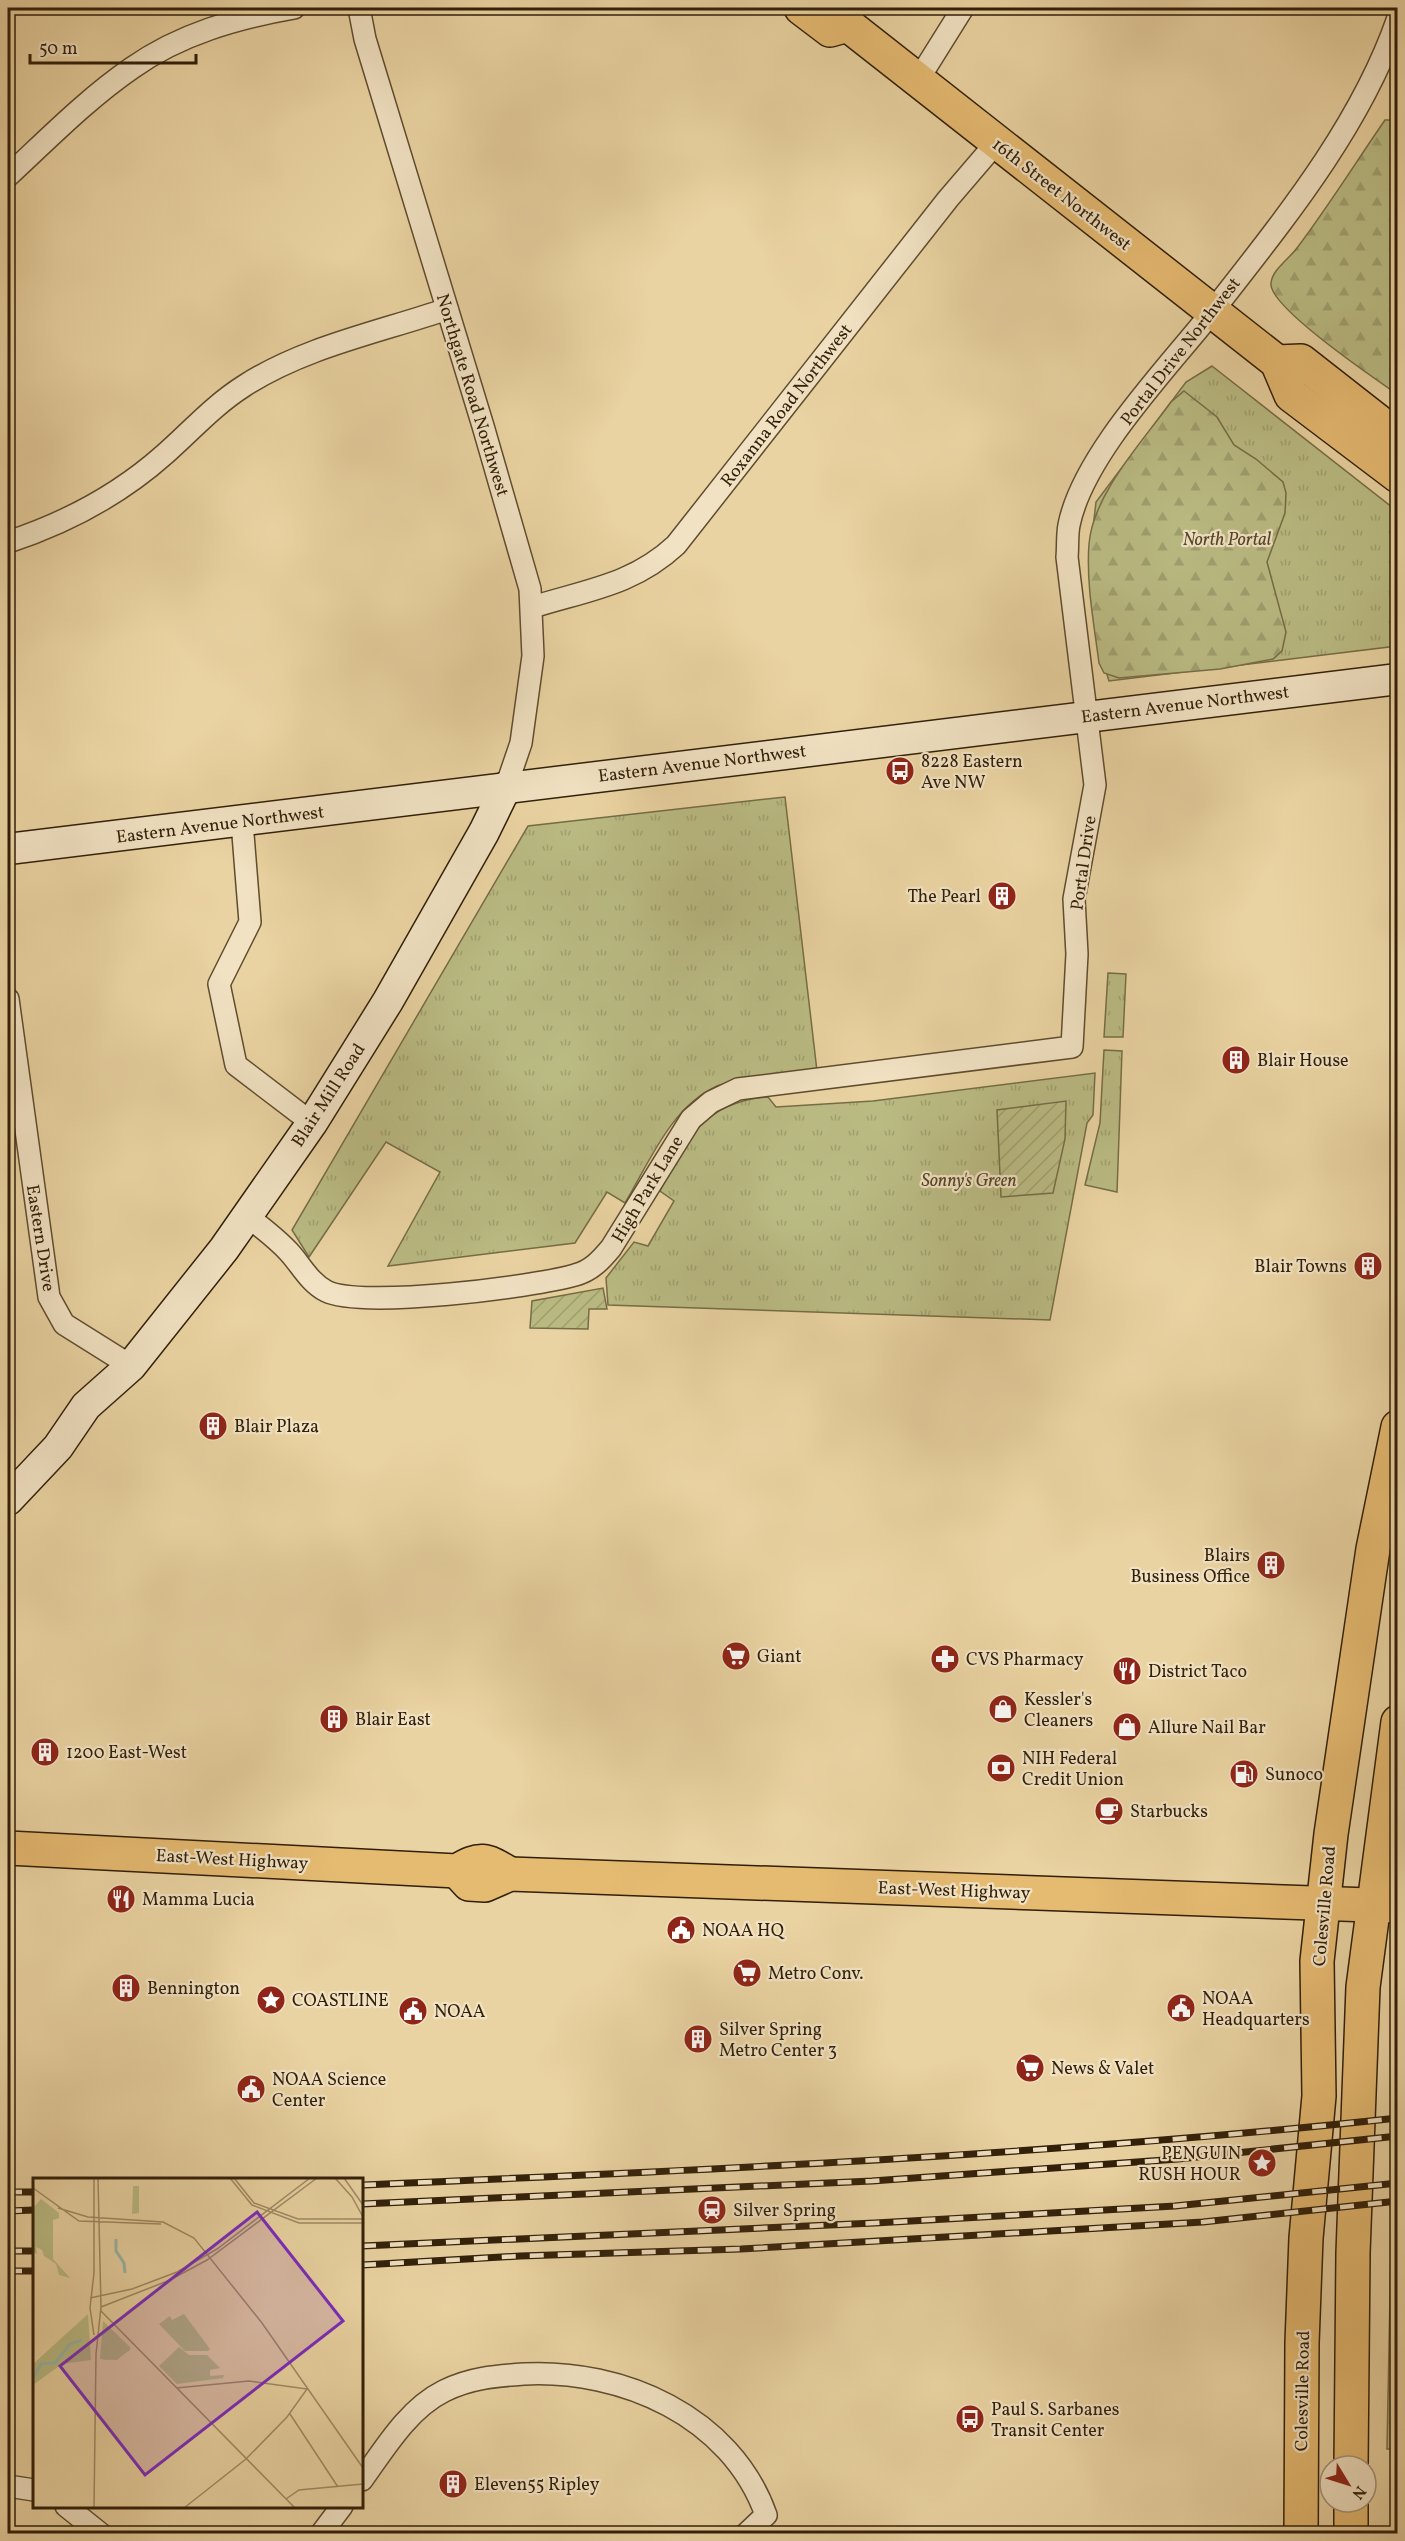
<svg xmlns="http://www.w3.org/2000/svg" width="1405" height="2541" viewBox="0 0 1405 2541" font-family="Vollkorn,serif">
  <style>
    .grass { fill: url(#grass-tufts); stroke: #766d46; stroke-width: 1.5 }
    .forest { fill: url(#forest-firs); stroke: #766d46; stroke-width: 1.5 }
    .garden { fill: url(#garden-furrows); stroke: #766d46; stroke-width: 1.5 }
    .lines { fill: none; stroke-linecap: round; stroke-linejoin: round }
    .street-casing { stroke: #5f4c2f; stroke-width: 24 }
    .secondary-casing { stroke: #311f09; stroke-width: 33 }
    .primary-casing { stroke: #311f09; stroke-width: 36 }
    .street { stroke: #f1e2c3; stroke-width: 21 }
    .secondary { stroke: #f1e2c3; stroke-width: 30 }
    .primary { stroke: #e5ba71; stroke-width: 33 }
    .rail-casing { stroke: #311f09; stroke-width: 7 }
    .rail { stroke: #f1e2c3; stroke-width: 4.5; stroke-dasharray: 14; stroke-linecap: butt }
    .labels { text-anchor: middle; stroke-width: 4.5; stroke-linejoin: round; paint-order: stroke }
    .street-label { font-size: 18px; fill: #311f09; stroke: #f1e2c3 }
    .park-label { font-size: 18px; font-style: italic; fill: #534628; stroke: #f1e2c3 }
    .poi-label { font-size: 18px; fill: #311f09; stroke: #f1e2c3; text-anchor: start }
    .inset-river { fill: none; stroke: #98b7a9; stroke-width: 3 }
    .inset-road { fill: none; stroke: #a08b65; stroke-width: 1.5 }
    .view { fill: #7b2cbf; fill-opacity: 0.15; stroke: #7b2cbf; stroke-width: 3 }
    .inset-edge { fill: none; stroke: #311f09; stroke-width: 3 }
  </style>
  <defs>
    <pattern id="grass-tufts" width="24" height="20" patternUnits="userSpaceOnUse" patternTransform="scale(1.5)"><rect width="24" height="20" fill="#babb83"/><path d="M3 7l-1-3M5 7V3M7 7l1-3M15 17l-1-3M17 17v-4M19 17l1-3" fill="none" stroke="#a0a070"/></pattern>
    <pattern id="forest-firs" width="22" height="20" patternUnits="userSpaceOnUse" patternTransform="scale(1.5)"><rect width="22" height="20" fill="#babb83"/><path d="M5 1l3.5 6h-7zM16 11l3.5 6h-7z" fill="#a0a070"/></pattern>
    <pattern id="garden-furrows" width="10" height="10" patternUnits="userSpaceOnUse" patternTransform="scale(1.5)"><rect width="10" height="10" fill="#babb83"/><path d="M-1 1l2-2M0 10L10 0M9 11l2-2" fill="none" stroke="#a0a070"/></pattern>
  </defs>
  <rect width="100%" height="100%" fill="#ead3a2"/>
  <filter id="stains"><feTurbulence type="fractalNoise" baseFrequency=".00333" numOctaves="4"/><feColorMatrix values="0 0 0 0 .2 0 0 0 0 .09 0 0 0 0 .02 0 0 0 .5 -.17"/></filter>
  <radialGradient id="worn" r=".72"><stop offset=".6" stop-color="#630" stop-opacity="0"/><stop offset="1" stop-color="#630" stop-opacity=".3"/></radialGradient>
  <g class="grass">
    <polygon points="1212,366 1397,511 1397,646 1109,681 1098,645 1090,554 1096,502 1186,382"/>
    <path d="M785,797L817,1071C794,1074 735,1078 717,1086C671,1107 650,1161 625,1203L607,1192L575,1243L388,1266L440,1172L386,1142L309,1257L292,1230L528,826Z"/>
    <polygon points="1108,973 1126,974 1123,1037 1104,1037"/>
    <polygon points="1104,1050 1122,1051 1117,1192 1085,1185 1100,1123"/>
    <path d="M1095,1073L1093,1115L1087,1123L1050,1320L608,1305L606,1278L634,1242L648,1246L674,1201L660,1191C685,1138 705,1102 768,1097L776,1107L873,1101Z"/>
    <polygon points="1391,2244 1397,2244 1394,2449 1387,2449"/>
  </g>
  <g class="forest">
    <path d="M1385,120H1398L1397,394C1374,378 1273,310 1271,285C1270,271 1290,258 1297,248C1328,207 1356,162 1385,120Z"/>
    <path d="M1184,391L1217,417L1234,445L1256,459L1283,482L1286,493L1285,513L1267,562L1286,632L1282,651L1273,659L1220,669L1119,678L1104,673L1099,663C1094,624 1086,583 1089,544C1093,494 1143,441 1171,402Z"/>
  </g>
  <g class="garden">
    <polygon points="1066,1101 1065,1139 1053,1193 1001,1197 997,1110"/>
    <polygon points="603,1288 607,1309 589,1309 588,1329 530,1328 532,1301"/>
  </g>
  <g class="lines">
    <g class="street-casing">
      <g id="street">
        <polyline points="359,8 365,39 483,426 530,589 533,656 521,743 506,787"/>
        <polyline points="918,80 963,8"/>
        <path d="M8,176C48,139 87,99 132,68C180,34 237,18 294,8"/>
        <path d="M8,542C66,523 119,495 165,454C191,431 214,405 244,386C304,347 380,332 447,309"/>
        <path d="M533,607C587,590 633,585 676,545L948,199L996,143"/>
        <polyline points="242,822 250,922 219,984 236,1065 312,1123"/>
        <polyline points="8,999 49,1297 64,1324 131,1366"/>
        <path d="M247,1216C261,1227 276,1238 289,1252C301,1265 309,1282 326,1291C360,1309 534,1287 575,1275C591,1271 601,1260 611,1248L691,1119L711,1102L738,1089L1072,1047L1077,954L1074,899L1095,785L1067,557C1068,547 1067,535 1069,525C1083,455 1167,369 1212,312C1282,222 1360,128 1398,18"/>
        <path d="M362,2480C385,2448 408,2409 444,2391C470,2378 495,2376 524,2374C622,2369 731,2416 766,2515L746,2534"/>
        <polyline points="8,2486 34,2490"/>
        <polyline points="66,2506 101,2534"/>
        <polyline points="321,2534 342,2506"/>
      </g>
    </g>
    <g class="secondary-casing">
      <g id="secondary">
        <polyline points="8,849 1398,679"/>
        <polyline points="8,1500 58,1447 86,1406 131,1366 224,1249 312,1123 388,1001 484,832 506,787"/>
      </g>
    </g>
    <g class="primary-casing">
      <g id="primary">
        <polyline points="801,8 830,30 848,25"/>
        <polyline points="841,8 845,11 848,25 1277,362 1291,395 1398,476"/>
        <polyline points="1277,362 1301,361 1398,437"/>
        <path d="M8,1848L457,1871C482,1856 486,1860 510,1874"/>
        <polyline points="457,1871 469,1884 485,1885 510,1874 1398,1906"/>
        <polyline points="1351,2466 1353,2253 1363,1987 1398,1722"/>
        <polyline points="1301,2534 1302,2343 1306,2238 1319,2096 1317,1961 1331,1834 1373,1549 1398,1427"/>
        <polyline points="1351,2534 1351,2502"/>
      </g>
    </g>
    <use href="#street" class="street"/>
    <use href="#secondary" class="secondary"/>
    <use href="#primary" class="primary"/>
    <g class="rail-casing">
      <g id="rail">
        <path d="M362,2185C707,2170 1053,2155 1398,2118"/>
        <polyline points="8,2192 34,2192"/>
        <polyline points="362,2204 872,2181 1178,2159 1398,2136"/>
        <polyline points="8,2211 34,2210"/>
        <polyline points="362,2246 875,2223 1175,2206 1398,2183"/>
        <polyline points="8,2251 34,2251"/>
        <polyline points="362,2265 520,2256 741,2249 1203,2222 1398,2201"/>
        <polyline points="8,2271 34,2271"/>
      </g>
    </g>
    <use href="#rail" class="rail"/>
  </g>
  <defs>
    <g id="bus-disc" transform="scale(1.5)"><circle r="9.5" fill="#8f2418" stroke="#f1e2c3"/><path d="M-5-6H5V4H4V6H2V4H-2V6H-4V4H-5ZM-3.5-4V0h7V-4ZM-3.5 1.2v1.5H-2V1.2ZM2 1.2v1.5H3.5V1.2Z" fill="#fff"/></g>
    <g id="building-disc" transform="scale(1.5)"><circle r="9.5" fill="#8f2418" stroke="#f1e2c3"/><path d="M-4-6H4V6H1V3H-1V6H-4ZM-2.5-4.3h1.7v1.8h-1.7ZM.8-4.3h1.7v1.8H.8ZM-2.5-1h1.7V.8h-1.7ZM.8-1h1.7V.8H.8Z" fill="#fff"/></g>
    <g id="supermarket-disc" transform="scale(1.5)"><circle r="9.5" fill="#8f2418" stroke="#f1e2c3"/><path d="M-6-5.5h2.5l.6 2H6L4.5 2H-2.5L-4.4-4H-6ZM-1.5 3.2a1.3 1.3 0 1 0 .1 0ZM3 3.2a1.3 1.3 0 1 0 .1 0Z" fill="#fff"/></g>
    <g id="pharmacy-disc" transform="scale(1.5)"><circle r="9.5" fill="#8f2418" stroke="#f1e2c3"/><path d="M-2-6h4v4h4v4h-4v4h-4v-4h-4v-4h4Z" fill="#fff"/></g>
    <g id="restaurant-disc" transform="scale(1.5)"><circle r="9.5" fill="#8f2418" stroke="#f1e2c3"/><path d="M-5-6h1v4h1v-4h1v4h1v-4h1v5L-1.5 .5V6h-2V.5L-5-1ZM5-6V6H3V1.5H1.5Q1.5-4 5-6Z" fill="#fff"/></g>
    <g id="shop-disc" transform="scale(1.5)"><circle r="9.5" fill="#8f2418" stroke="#f1e2c3"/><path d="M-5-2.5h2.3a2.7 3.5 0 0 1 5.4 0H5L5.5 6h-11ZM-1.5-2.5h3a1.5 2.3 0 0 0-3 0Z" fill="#fff"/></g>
    <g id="bank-disc" transform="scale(1.5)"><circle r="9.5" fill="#8f2418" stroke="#f1e2c3"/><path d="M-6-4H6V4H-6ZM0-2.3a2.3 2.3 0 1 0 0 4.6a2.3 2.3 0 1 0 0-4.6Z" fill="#fff"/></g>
    <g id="fuel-disc" transform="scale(1.5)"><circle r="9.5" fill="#8f2418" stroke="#f1e2c3"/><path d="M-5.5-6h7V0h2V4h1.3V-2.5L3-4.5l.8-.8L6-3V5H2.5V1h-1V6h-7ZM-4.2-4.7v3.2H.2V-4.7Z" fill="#fff"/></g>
    <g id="cafe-disc" transform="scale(1.5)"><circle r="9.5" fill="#8f2418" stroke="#f1e2c3"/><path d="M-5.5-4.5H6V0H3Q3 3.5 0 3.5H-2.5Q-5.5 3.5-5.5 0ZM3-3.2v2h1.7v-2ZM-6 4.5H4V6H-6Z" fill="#fff"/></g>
    <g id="civic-disc" transform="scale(1.5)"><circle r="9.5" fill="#8f2418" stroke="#f1e2c3"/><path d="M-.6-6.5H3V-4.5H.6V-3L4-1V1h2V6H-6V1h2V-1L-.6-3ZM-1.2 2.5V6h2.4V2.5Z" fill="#fff"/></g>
    <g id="sight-disc" transform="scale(1.5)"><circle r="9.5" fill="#8f2418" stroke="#f1e2c3"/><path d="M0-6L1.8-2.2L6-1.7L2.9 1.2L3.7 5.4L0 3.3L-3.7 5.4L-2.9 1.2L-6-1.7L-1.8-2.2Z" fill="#fff"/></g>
    <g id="station-disc" transform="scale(1.5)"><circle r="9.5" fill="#8f2418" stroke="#f1e2c3"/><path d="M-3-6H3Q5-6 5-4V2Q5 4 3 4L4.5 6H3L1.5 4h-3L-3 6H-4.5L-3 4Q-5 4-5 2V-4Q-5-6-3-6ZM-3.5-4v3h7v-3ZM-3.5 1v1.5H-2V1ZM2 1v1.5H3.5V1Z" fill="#fff"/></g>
  </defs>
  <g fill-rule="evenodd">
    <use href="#bus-disc" x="900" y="771"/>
    <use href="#building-disc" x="1002" y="896"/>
    <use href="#building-disc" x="1236" y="1060"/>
    <use href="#building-disc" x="1368" y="1266"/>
    <use href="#building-disc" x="213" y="1426"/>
    <use href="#building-disc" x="1271" y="1565"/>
    <use href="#supermarket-disc" x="736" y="1656"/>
    <use href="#pharmacy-disc" x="945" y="1659"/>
    <use href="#restaurant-disc" x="1127" y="1671"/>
    <use href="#shop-disc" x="1003" y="1709"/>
    <use href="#building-disc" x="334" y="1719"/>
    <use href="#shop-disc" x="1127" y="1727"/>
    <use href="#building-disc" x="45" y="1752"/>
    <use href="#bank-disc" x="1001" y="1768"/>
    <use href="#fuel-disc" x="1244" y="1774"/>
    <use href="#cafe-disc" x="1109" y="1811"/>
    <use href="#restaurant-disc" x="121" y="1899"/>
    <use href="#civic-disc" x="681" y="1930"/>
    <use href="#supermarket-disc" x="747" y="1973"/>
    <use href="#building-disc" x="126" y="1988"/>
    <use href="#sight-disc" x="271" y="2000"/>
    <use href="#civic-disc" x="1181" y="2008"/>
    <use href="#civic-disc" x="413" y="2011"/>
    <use href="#building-disc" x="698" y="2039"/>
    <use href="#supermarket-disc" x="1030" y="2068"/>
    <use href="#civic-disc" x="251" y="2089"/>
    <use href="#sight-disc" x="1262" y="2163"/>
    <use href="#station-disc" x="712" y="2210"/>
    <use href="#bus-disc" x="970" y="2419"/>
    <use href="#building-disc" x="453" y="2484"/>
  </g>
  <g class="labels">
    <g class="street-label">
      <text transform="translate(1062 194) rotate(38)" y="6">16th Street Northwest</text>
      <text transform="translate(1180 351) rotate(-52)" y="6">Portal Drive Northwest</text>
      <text transform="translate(473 395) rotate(73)" y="6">Northgate Road Northwest</text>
      <text transform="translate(786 405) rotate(-52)" y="6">Roxanna Road Northwest</text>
      <text transform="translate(1185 704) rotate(-7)" y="6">Eastern Avenue Northwest</text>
      <text transform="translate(702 763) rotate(-7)" y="6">Eastern Avenue Northwest</text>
      <text transform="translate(220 824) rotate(-7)" y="6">Eastern Avenue Northwest</text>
      <text transform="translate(1083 863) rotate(-82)" y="6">Portal Drive</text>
      <text transform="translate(328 1095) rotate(-57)" y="6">Blair Mill Road</text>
      <text transform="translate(647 1189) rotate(-59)" y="6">High Park Lane</text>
      <text transform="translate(41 1238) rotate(81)" y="6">Eastern Drive</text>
      <text transform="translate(232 1859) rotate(3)" y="6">East-West Highway</text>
      <text transform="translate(954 1890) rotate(2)" y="6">East-West Highway</text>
      <text transform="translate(1324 1906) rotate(-85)" y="6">Colesville Road</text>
      <text transform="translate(1302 2391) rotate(-89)" y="6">Colesville Road</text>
    </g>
    <g class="park-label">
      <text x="1227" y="545">North Portal</text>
      <text x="969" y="1186">Sonny's Green</text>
    </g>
    <g class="poi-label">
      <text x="921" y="767">8228 Eastern<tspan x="921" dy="21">Ave NW</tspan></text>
      <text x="981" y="902" text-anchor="end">The Pearl</text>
      <text x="1257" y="1066">Blair House</text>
      <text x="1347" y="1272" text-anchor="end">Blair Towns</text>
      <text x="234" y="1432">Blair Plaza</text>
      <text x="1250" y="1561" text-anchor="end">Blairs<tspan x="1250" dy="21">Business Office</tspan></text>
      <text x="757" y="1662">Giant</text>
      <text x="966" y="1665">CVS Pharmacy</text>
      <text x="1148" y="1677">District Taco</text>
      <text x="1024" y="1705">Kessler's<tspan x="1024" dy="21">Cleaners</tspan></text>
      <text x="355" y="1725">Blair East</text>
      <text x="1148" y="1733">Allure Nail Bar</text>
      <text x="66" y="1758">1200 East-West</text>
      <text x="1022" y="1764">NIH Federal<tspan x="1022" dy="21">Credit Union</tspan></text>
      <text x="1265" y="1780">Sunoco</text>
      <text x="1130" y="1817">Starbucks</text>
      <text x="142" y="1905">Mamma Lucia</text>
      <text x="702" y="1936">NOAA HQ</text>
      <text x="768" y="1979">Metro Conv.</text>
      <text x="147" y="1994">Bennington</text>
      <text x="1202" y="2004">NOAA<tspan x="1202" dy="21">Headquarters</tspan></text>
      <text x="292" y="2006">COASTLINE</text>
      <text x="434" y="2017">NOAA</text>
      <text x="719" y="2035">Silver Spring<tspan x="719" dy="21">Metro Center 3</tspan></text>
      <text x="1051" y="2074">News &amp; Valet</text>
      <text x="272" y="2085">NOAA Science<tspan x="272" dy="21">Center</tspan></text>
      <text x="1241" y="2159" text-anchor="end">PENGUIN<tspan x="1241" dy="21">RUSH HOUR</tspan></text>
      <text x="733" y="2216">Silver Spring</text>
      <text x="991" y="2415">Paul S. Sarbanes<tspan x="991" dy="21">Transit Center</tspan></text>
      <text x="474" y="2490">Eleven55 Ripley</text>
    </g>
  </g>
  <g transform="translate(33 2178)">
    <rect width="330" height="330" fill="#ead3a2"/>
    <path d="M100,8H106V35L99,36ZM55,136L58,182L29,186L0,207V186ZM151,136L177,171L175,173H152L126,146L137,138L139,142ZM70,143L98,170L84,182L67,181ZM146,169L156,177H174L187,190L177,192V198L191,197L190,200L144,206L126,188Z" fill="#babb83"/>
    <path d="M8,21L26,35V40L20,42V81L37,100L26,97L23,86L11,78L9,72L3,69L4,76L0,74V30ZM54,139L57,181L37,182L34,179L2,203L7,188L20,187L49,164V160L36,164L19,184H7L0,199V187ZM85,158L97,172L84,181L70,182L72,168Z" fill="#babb83"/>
    <path class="inset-river" d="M83,61V73L91,85L92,95M0,200L8,186L22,185L37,166L49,162"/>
    <path class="inset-road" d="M61,0V95L57,130L61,157M197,0L219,27L266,45H330M201,0L221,25L265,41H330M302,0L319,19L330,39M311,0L330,27M0,10L46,43L128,46M25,30L55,39L130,44L161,60L229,145L330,290M57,120L99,111L144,94L184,71L277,0M68,129L137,102L174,82L284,0M68,133L262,330M143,210L216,203L274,211M257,236L305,309M253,321L266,312L330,306M61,330L63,176L68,129L65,0M151,330L213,281L254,239L274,211"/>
    <path class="view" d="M224,34L310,143L112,297L27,188Z"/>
    <rect width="330" height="330" class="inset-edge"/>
  </g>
  <rect width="1405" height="2541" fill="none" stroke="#ead3a2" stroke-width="30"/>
  <rect x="9" y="9" width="1387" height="2523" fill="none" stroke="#311f09" stroke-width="3"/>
  <rect x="15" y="15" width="1375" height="2511" fill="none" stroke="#311f09" stroke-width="1.5"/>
  <g transform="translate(1348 2484) rotate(128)"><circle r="28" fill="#f1e2c3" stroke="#a49479" stroke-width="1.5"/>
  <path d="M0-4.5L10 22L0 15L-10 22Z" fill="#8f2418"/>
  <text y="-9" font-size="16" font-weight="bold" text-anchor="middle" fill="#311f09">N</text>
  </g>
  <path d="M30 54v9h166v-9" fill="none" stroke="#311f09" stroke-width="3"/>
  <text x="39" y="54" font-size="18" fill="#311f09" stroke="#f1e2c3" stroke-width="4.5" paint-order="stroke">50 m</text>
  <rect width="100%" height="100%" filter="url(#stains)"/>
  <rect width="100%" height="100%" fill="url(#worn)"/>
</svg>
